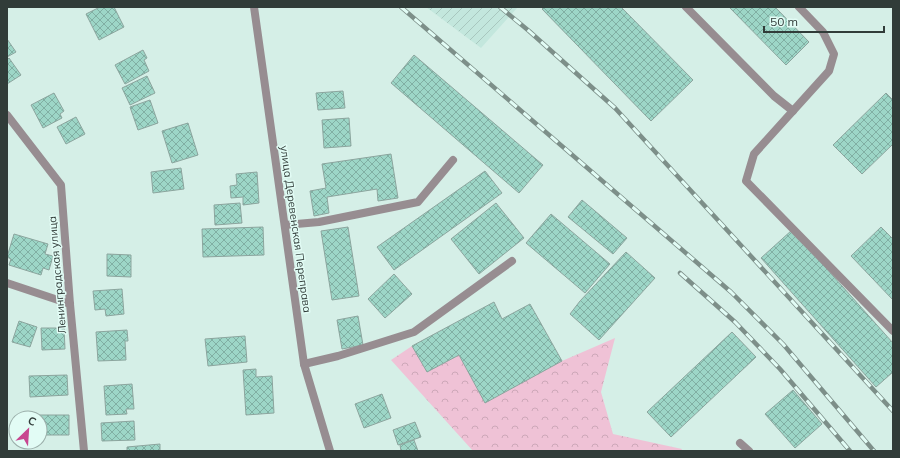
<svg xmlns="http://www.w3.org/2000/svg" width="900" height="458" viewBox="0 0 900 458" font-family="Mulish,sans-serif">
  <style>
    .industrial { fill: url(#industrial-furrows) }
    .forest { fill: url(#forest-crowns) }
    .building { fill: url(#building-cross-hatch); stroke: #8ca59e }
    .lines { fill: none; stroke-linecap: round; stroke-linejoin: round }
    .lane { stroke: #978d91; stroke-width: 8 }
    .street { stroke: #978d91; stroke-width: 8 }
    .rail-casing { stroke: #7d8f89; stroke-width: 4.5 }
    .rail { stroke: #e2fcf5; stroke-width: 3; stroke-dasharray: 9; stroke-linecap: butt }
    .labels { text-anchor: middle; stroke-width: 3; stroke-linejoin: round; paint-order: stroke }
    .street-label { font-size: 11px; fill: #313c39; stroke: #e2fcf5 }
  </style>
  <defs>
    <pattern id="industrial-furrows" width="10" height="10" patternUnits="userSpaceOnUse"><rect width="10" height="10" fill="#c3e7dd"/><path d="M-1 1l2-2M0 10L10 0M9 11l2-2" fill="none" stroke="#a8c7be"/></pattern>
    <pattern id="forest-crowns" width="20" height="18" patternUnits="userSpaceOnUse"><rect width="20" height="18" fill="#efc2d6"/><path d="M2 6a3 3 0 1 1 6 0M12 15a3 3 0 1 1 6 0" fill="none" stroke="#cda8b8"/></pattern>
    <pattern id="building-cross-hatch" width="8" height="8" patternUnits="userSpaceOnUse"><rect width="8" height="8" fill="#9dd6c7"/><path d="M0 0l8 8M0 8l8-8" fill="none" stroke="#81afa3"/></pattern>
  </defs>
  <rect width="100%" height="100%" fill="#d5efe7"/>
  <polygon class="industrial" points="426,7 518,7 481,48"/>
  <polygon class="forest" points="615,338 601,392 613,434 682,449 681,451 473,451 391,360 412,346 427,372 459,355 562,361"/>
  <g class="building">
    <polygon points="100,7 114,7 124,27 99,40 86,14"/>
    <polygon points="544,7 621,7 693,80 651,121 542,9"/>
    <polygon points="729,7 775,7 809,42 786,65"/>
    <polygon points="7,39 16,52 7,57"/>
    <polygon points="143,50 147,58 144,60 149,71 125,84 115,65"/>
    <polygon points="414,55 543,165 519,193 391,83"/>
    <polygon points="9,58 21,75 7,84 7,60"/>
    <polygon points="147,76 155,93 130,105 122,88"/>
    <polygon points="343,91 345,108 318,110 316,93"/>
    <polygon points="54,93 64,111 60,114 62,118 43,128 31,105"/>
    <polygon points="886,93 893,100 893,146 892,145 862,174 833,145"/>
    <polygon points="150,100 158,123 138,130 130,107"/>
    <polygon points="76,117 85,134 66,144 57,127"/>
    <polygon points="349,118 351,146 324,148 322,120"/>
    <polygon points="188,123 198,155 172,163 162,131"/>
    <polygon points="391,154 398,198 378,201 377,189 327,197 329,213 314,216 310,191 326,188 322,164"/>
    <polygon points="181,168 184,189 153,193 151,172"/>
    <polygon points="485,171 502,193 394,270 377,247"/>
    <polygon points="257,172 259,203 243,205 243,197 231,198 230,186 237,185 236,174"/>
    <polygon points="582,200 627,238 613,254 568,217"/>
    <polygon points="240,203 242,223 215,225 214,205"/>
    <polygon points="496,203 524,238 479,274 451,239"/>
    <polygon points="551,214 610,264 585,293 526,243"/>
    <polygon points="263,227 264,255 203,257 202,229"/>
    <polygon points="348,227 359,296 332,300 321,231"/>
    <polygon points="881,227 893,239 893,300 851,256"/>
    <polygon points="792,230 893,343 893,372 876,387 761,258"/>
    <polygon points="14,234 48,244 45,254 53,256 49,270 43,268 41,275 9,265 11,259 7,257"/>
    <polygon points="626,252 655,278 599,340 570,314 580,301"/>
    <polygon points="107,254 131,255 131,277 107,276"/>
    <polygon points="394,274 412,294 385,318 368,299"/>
    <polygon points="122,289 124,314 106,316 105,309 95,310 93,291"/>
    <polygon points="494,302 502,319 530,304 562,361 485,403 459,355 427,372 412,346"/>
    <polygon points="358,316 363,345 342,349 337,320"/>
    <polygon points="19,321 37,327 30,347 12,342"/>
    <polygon points="41,328 64,328 65,349 42,350"/>
    <polygon points="127,330 128,341 125,341 126,360 98,361 96,332"/>
    <polygon points="732,332 756,357 671,437 647,412"/>
    <polygon points="245,336 247,362 208,366 205,339"/>
    <polygon points="256,369 256,377 272,376 274,413 246,415 243,370"/>
    <polygon points="67,375 68,395 30,397 29,376"/>
    <polygon points="132,384 134,409 126,409 127,414 106,415 104,386"/>
    <polygon points="793,390 822,424 795,448 765,414"/>
    <polygon points="382,394 391,418 364,428 355,404"/>
    <polygon points="39,415 69,415 69,435 40,435"/>
    <polygon points="134,421 135,440 102,441 101,423"/>
    <polygon points="415,422 421,437 398,445 393,430"/>
    <polygon points="414,440 418,451 401,451 400,445"/>
    <polygon points="160,444 160,451 127,451 127,447"/>
  </g>
  <g class="lines">
    <g class="lane">
      <polyline points="686,7 774,96 793,111"/>
      <polyline points="285,225 319,222 418,202 453,160"/>
      <polyline points="304,364 338,356 414,332 512,261"/>
      <polyline points="740,443 749,451"/>
    </g>
    <g class="street">
      <polyline points="254,7 304,364 330,451"/>
      <polyline points="799,7 823,32 834,54 829,71 754,154 746,181 893,331"/>
      <polyline points="7,115 61,185 70,304 84,451"/>
      <polyline points="7,283 70,304"/>
    </g>
    <g class="rail-casing">
      <g id="rail">
        <polyline points="401,7 731,292 783,344 874,451"/>
        <polyline points="500,7 529,31 615,108 893,411"/>
        <polyline points="680,273 735,322 780,369 850,451"/>
      </g>
    </g>
    <use href="#rail" class="rail"/>
  </g>
  <g class="labels">
    <g class="street-label">
      <text transform="translate(296 229) rotate(82)" y="4">улица Деревенская Переправа</text>
      <text transform="translate(57 275) rotate(-95)" y="4">Ленинградская улица</text>
    </g>
  </g>
  <rect width="900" height="458" fill="none" stroke="#313c39" stroke-width="16"/>
  <g transform="translate(28 430) rotate(25)"><circle r="19" fill="#e2fcf5" stroke="#9bafaa"/>
  <path d="M0-3L7 15L0 10L-7 15Z" fill="#c84790"/>
  <text y="-6" font-size="11" font-weight="bold" text-anchor="middle" fill="#313c39">С</text>
  </g>
  <path d="M764 26v6h120v-6" fill="none" stroke="#313c39" stroke-width="2"/>
  <text x="770" y="26" font-size="12" fill="#313c39" stroke="#e2fcf5" stroke-width="3" paint-order="stroke">50 m</text>
</svg>
